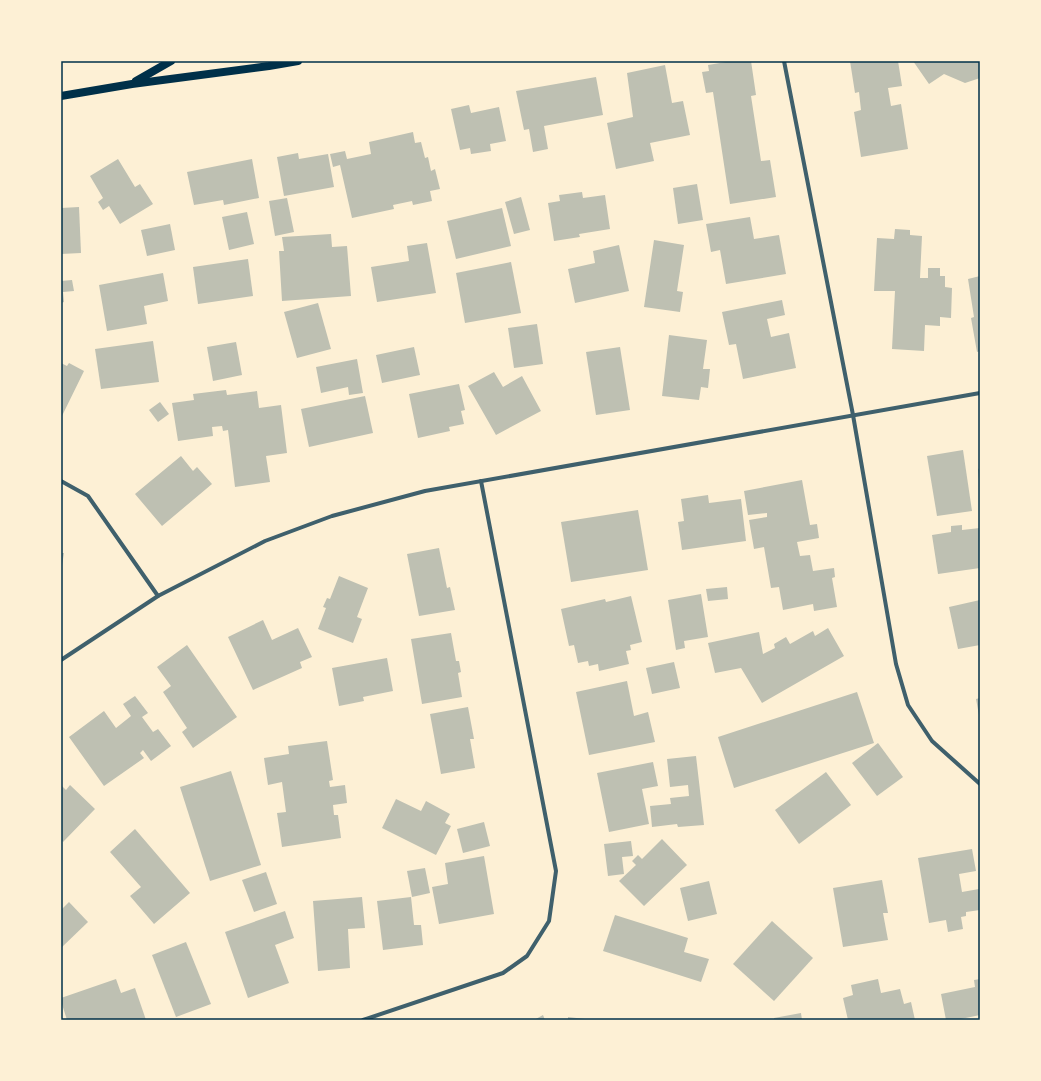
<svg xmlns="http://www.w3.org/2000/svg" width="1041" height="1081" viewBox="0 0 1041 1081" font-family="Manrope,sans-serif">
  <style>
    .building { fill: #bec0b2 }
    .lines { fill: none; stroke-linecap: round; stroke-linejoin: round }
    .minor { stroke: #3f606c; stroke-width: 4 }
    .secondary { stroke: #003049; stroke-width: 8 }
    .neatline { fill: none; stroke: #003049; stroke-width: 1.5 }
  </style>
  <rect width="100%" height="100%" fill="#fdf0d5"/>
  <g class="building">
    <polygon points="732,61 751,61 756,95 751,96 761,161 770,160 776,197 730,204 713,92 706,93 702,72 709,71 708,65"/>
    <polygon points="850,61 898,61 902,86 888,88 891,106 901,104 908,149 861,157 854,112 861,110 859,92 855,93"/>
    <polygon points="913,61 980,61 980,78 965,83 944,74 929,84"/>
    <polygon points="665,65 672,103 683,101 690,135 650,143 654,161 616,169 607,123 633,117 627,73"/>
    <polygon points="596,77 603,115 544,126 548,149 533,152 529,129 524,130 516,91"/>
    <polygon points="469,105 471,113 499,107 506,141 490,144 491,151 471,154 470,148 460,150 451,109"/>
    <polygon points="413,132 415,143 421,142 425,158 428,157 431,171 435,169 440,189 430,191 432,201 413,205 412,201 393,205 394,209 352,218 340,165 333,167 330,154 345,151 347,159 371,154 369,142"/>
    <polygon points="298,153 299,159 328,154 334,187 284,196 277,157"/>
    <polygon points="118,159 135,187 140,184 153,204 120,224 109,206 103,210 98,202 103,198 90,176"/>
    <polygon points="252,159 259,198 224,205 223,200 194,205 187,172"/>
    <polygon points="697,184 703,220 678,224 673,188"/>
    <polygon points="582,192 583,198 605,195 610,229 579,234 580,237 554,241 548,203 560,201 559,195"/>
    <polygon points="521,197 530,230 514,234 505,202"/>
    <polygon points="287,198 294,232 275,236 269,201"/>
    <polygon points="79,207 81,253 61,254 61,208"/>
    <polygon points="502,208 511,246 456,259 447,221"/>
    <polygon points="247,212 254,244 229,250 222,217"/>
    <polygon points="750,217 754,239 779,235 786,274 726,284 720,250 711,252 706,224"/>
    <polygon points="170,224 175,250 147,256 141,230"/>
    <polygon points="895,229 910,230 910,235 922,236 920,278 928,278 928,268 940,268 940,276 945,276 945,287 952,288 951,318 940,317 940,326 925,325 924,351 892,349 895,291 874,291 877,238 894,239"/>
    <polygon points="331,234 332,247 347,246 351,296 282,301 279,251 284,251 282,237"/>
    <polygon points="654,240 684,245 677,291 683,292 680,312 644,307"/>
    <polygon points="427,243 436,293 377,302 371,267 409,261 407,246"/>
    <polygon points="619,245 629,291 575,303 568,269 595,263 593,251"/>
    <polygon points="248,259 253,296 198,304 193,267"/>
    <polygon points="511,262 521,313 465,323 456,273"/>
    <polygon points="163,273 168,301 144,306 147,324 107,331 99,285"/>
    <polygon points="980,276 980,351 977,352 971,318 974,317 968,279"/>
    <polygon points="72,280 74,291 63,292 64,302 61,303 61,281"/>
    <polygon points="782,300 785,315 767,319 771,337 789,333 796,368 743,379 736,344 729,345 722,312"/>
    <polygon points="318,303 331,349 297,358 284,312"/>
    <polygon points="537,324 543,364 514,368 508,328"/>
    <polygon points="669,335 707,340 703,369 710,369 708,388 701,387 699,400 662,396"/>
    <polygon points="153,341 159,382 101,389 95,349"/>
    <polygon points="236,342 242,375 213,381 207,347"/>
    <polygon points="414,347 420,375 382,383 376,355"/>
    <polygon points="620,347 630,410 596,415 586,352"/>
    <polygon points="357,359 363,393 349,395 348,387 321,393 316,367"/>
    <polygon points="61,363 67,366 69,363 84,371 61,418"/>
    <polygon points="494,372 503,387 522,376 541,411 496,435 468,386"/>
    <polygon points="459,384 465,410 461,411 464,424 449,427 450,431 418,438 409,394"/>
    <polygon points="226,390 227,395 257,391 259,408 281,405 287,453 266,456 270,482 235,487 228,430 223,431 222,426 212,427 213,436 178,441 172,403 194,400 193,394"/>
    <polygon points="365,396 373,433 309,447 301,409"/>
    <polygon points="160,402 169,414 158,422 149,410"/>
    <polygon points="963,450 972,511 937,516 927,456"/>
    <polygon points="181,456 193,471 197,467 212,484 162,526 135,494"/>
    <polygon points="980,468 980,479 979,479 978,469"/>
    <polygon points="802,480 810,525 817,524 819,538 797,542 800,556 810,555 813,571 834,568 835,577 832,578 837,607 814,611 813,604 783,610 779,587 771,588 764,547 754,549 749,520 767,517 767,513 748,515 744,491"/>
    <polygon points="708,495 709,503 741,499 746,541 682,550 678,522 684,521 681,499"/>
    <polygon points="638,510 648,570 571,582 561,522"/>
    <polygon points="962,525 962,530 980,528 980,568 938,574 932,535 951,532 951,526"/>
    <polygon points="439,548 447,588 450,587 455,610 419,616 407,554"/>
    <polygon points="61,553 64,553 62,565 61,565"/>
    <polygon points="339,576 368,588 357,617 362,619 353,643 318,629 326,608 323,607 327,598 330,599"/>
    <polygon points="727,587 728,599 708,601 706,589"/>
    <polygon points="701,594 708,637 684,641 685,648 676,650 668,600"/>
    <polygon points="631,596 642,642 630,645 631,650 626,651 629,664 599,671 598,664 589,666 588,661 578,663 574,645 569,646 561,609 605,599 606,602"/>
    <polygon points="980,600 980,645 958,649 949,607"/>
    <polygon points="263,620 272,640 298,628 312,657 300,662 302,668 253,690 228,637"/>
    <polygon points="828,628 844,656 762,703 741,668 715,673 708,643 759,632 763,654 775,648 774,644 786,637 790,644 813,631 815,636"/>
    <polygon points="451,633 456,661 459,661 461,672 458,673 462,697 422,704 411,639"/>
    <polygon points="187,645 237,717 193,748 182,732 187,728 163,692 171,686 157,667"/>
    <polygon points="387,658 393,691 363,697 364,701 339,706 332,668"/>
    <polygon points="674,662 680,688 652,694 646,668"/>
    <polygon points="627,681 634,716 648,712 655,742 589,755 576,692"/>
    <polygon points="857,692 874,743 734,788 718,737"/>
    <polygon points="135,696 148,713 142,717 153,732 158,729 171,746 151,761 143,750 140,753 144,758 104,786 69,737 104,711 116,728 131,716 123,704"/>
    <polygon points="980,698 980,715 979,715 976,699"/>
    <polygon points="468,707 474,739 470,739 475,768 441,774 430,714"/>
    <polygon points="327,741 333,780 329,781 330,787 345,785 347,803 333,805 334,815 338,815 341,838 282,847 277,813 286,812 282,782 268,785 264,758 289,754 288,746"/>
    <polygon points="878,743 903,777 877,796 852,763"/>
    <polygon points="696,756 704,825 678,827 677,824 652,827 650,806 671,804 670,798 689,796 688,785 670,787 667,759"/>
    <polygon points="653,762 658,786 642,789 649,824 609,832 597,773"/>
    <polygon points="231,771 261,865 210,881 180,787"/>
    <polygon points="826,772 851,805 799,844 775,810"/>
    <polygon points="61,785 66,790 70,785 95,809 63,842 61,839"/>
    <polygon points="396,799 421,811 426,801 450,814 445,823 451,826 436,855 382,828"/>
    <polygon points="484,822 490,846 463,853 457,829"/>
    <polygon points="135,829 190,893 154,924 130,896 141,887 110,852"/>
    <polygon points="662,839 687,865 644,906 619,881 636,865 632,861 638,855 642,859"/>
    <polygon points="631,841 633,856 622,857 624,874 608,876 604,844"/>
    <polygon points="972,849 976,871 959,874 962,892 979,889 980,910 966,912 966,916 961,917 963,929 948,932 946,920 929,923 918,858"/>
    <polygon points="484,856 494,914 439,924 432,887 448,884 445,863"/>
    <polygon points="425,868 430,893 412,897 407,871"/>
    <polygon points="266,872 277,904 254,912 242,880"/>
    <polygon points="882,880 888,913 883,913 888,940 843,947 833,888"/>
    <polygon points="709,881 717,914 688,921 680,888"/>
    <polygon points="362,897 365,928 348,929 350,968 318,971 313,901"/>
    <polygon points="411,897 414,925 421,925 423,945 383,950 377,901"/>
    <polygon points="69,902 88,922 61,948 61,910"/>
    <polygon points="285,911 294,938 275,945 289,983 248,998 225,932"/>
    <polygon points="615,915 688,938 684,952 709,959 701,982 603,951"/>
    <polygon points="772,921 813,958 774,1001 733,964"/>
    <polygon points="186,942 211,1004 176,1017 152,955"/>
    <polygon points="116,979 121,993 135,988 146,1020 67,1020 61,1001 61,998"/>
    <polygon points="878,979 881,993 900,989 904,1004 911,1002 915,1020 848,1020 843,998 853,995 851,985"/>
    <polygon points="980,979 980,1015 956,1020 946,1020 941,994 975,987 974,980"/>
    <polygon points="801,1013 802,1020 774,1020 774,1018"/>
    <polygon points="543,1015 545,1020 534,1020"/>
    <polygon points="568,1017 585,1019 585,1020 568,1020"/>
  </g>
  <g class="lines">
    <g class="minor">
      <polyline points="784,61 853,415 896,664 908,705 932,741 980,784"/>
      <polyline points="61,481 88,496 158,596"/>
      <polyline points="61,660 158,596 265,541 332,516 425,491 980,393"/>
      <polyline points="363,1020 503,973 527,956 549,921 556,871 481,481"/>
    </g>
    <g class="secondary">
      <polyline points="136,81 171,61"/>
      <polyline points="61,96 132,84 269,66 298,61"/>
    </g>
  </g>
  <rect width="1041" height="1081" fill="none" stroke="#fdf0d5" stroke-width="124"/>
  <rect x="62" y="62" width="917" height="957" class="neatline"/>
</svg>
